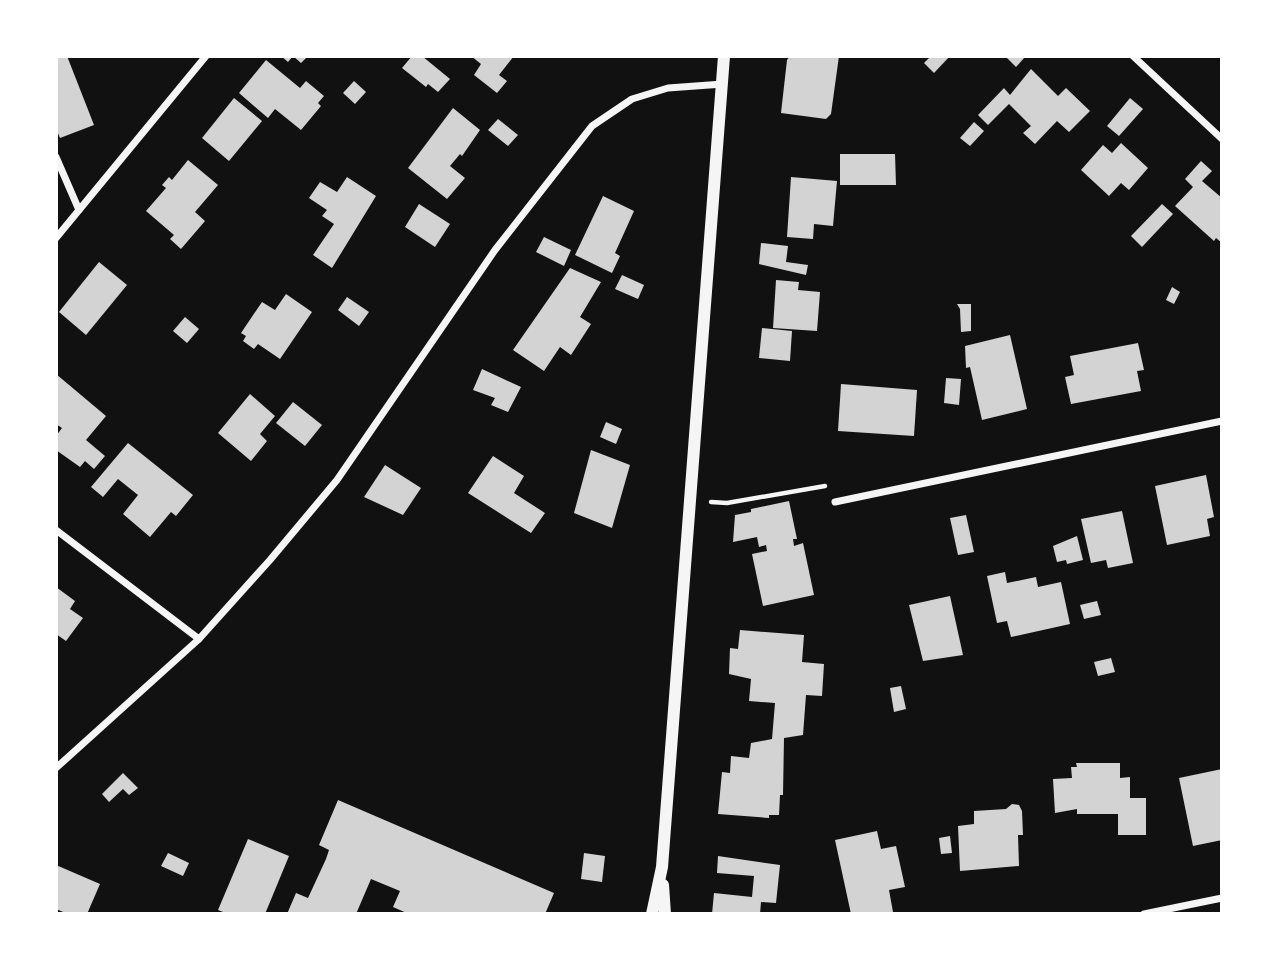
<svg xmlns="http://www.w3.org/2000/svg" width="1278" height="970" viewBox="0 0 1278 970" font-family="Barlow,sans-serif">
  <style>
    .building { fill: #d3d3d3 }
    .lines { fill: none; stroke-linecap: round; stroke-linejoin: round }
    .path { stroke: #f5f5f5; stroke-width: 4.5 }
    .minor { stroke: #f5f5f5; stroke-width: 7 }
    .tertiary { stroke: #f5f5f5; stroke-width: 12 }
  </style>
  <rect width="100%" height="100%" fill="#111"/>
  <g class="building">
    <polygon points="56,56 67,56 94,125 60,138 56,129"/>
    <polygon points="281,56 308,56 301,63 293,56 288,62"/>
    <polygon points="412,56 422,56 450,79 438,92 428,84 426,87 402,68"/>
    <polygon points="471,56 514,56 499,75 507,81 497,93 474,75 481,64"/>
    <polygon points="790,56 839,56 831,114 826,119 781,113 787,60"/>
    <polygon points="931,56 950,56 934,73 924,63"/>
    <polygon points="1005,56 1026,56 1016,67"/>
    <polygon points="266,60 300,88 306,81 324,96 318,103 321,106 301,130 275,109 268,118 239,93"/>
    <polygon points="1031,69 1058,96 1066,88 1090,111 1069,132 1057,121 1035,144 1023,133 1031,126 1009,104 988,125 978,115 1004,88 1010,95"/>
    <polygon points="354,81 366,92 355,104 343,93"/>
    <polygon points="234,98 262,121 229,161 202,138"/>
    <polygon points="1130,98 1143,109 1119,136 1107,126"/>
    <polygon points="453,108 480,130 462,156 460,154 450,166 465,178 447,199 408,168"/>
    <polygon points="498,119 518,135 508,146 488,130"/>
    <polygon points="974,122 984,131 970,146 960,138"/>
    <polygon points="1121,143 1148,168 1129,190 1121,183 1109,196 1081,170 1103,145 1112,153"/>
    <polygon points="840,154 895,154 896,185 840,185"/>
    <polygon points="188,160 218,185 195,212 205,221 181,249 170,239 174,235 146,211 166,188 162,185 169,177 172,180"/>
    <polygon points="1201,161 1212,171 1202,181 1222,198 1222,243 1216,238 1214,241 1175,206 1193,187 1185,179"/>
    <polygon points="347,177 376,196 332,268 313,255 334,224 322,216 327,210 309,198 320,182 337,192"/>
    <polygon points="791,177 837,181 833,226 814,224 813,239 787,237"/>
    <polygon points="603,196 634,211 615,253 620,256 612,273 575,255"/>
    <polygon points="419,204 450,224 435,247 405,227"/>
    <polygon points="1162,204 1173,214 1142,247 1131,236"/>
    <polygon points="544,237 571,250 564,266 536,252"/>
    <polygon points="761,243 788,246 786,262 808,265 806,275 759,264"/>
    <polygon points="99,262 127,285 86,335 59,312"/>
    <polygon points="570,268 601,282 580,317 591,324 571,355 560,347 544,371 513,350"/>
    <polygon points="622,275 644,285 638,299 615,289"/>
    <polygon points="776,280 799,282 798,290 820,292 817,331 773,328"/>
    <polygon points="1172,287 1180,292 1174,304 1166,300"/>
    <polygon points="286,294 312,312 280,359 258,344 254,349 243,341 246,336 241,333 262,302 275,310"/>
    <polygon points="347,297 369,312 359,326 338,310"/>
    <polygon points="957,304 971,304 971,331 961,332 960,309"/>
    <polygon points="185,317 199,329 187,343 173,331"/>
    <polygon points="762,328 792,331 790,361 759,358"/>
    <polygon points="1010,335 1027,409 982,420 970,367 966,368 965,346"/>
    <polygon points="1138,343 1144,370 1137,371 1141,391 1071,404 1065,377 1074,375 1070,356"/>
    <polygon points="482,369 521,387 508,412 491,405 495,398 473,390"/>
    <polygon points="56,374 106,416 86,440 105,456 94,469 85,461 80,467 56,450 56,436 62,428 56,424"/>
    <polygon points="946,378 961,379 959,405 944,403"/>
    <polygon points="841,384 917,390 914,436 838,431"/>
    <polygon points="250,394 275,416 260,434 267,441 251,461 218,433"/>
    <polygon points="293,402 322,425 305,446 276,423"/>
    <polygon points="606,422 622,429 616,444 600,437"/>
    <polygon points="128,443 193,495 176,516 171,512 150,537 123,514 138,495 118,479 103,497 91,487"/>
    <polygon points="591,450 630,465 612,528 574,513"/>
    <polygon points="493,456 524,476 514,493 545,513 531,533 468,493"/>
    <polygon points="385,465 421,488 403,515 364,497"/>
    <polygon points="1206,475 1214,517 1207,519 1210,536 1167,545 1155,486"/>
    <polygon points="789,501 797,539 793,539 794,546 803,543 814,595 763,606 752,554 767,551 766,545 759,547 757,537 733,542 735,515 751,512 751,509"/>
    <polygon points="1122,511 1133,563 1108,568 1106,560 1091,563 1081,519"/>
    <polygon points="966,515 974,552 958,555 950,518"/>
    <polygon points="1077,536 1083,560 1067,564 1066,560 1057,562 1053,546"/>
    <polygon points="1005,572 1007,583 1036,577 1038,587 1061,582 1070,624 1011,637 1007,621 997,623 987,576"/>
    <polygon points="56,587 75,601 70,609 83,618 66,641 56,634"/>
    <polygon points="950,596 963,655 923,661 909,605"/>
    <polygon points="1097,601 1101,615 1084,619 1080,605"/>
    <polygon points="740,630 804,635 802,662 824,664 822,696 806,695 803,735 784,738 783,795 780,795 779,815 769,815 769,818 718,814 722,772 730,773 731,756 749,758 751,743 772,739 775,703 749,701 751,679 729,674 730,648 738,649"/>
    <polygon points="1111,658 1115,672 1098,676 1094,662"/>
    <polygon points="901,686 906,709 894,712 890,688"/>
    <polygon points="1076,763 1120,763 1120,778 1130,777 1130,798 1146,798 1146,835 1118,835 1118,814 1077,814 1077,809 1055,813 1053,779 1072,778 1071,767 1077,767"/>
    <polygon points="1222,769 1222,840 1193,846 1179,778"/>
    <polygon points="123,773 138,788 129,795 123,789 109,802 102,794"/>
    <polygon points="338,800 554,893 545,914 409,914 393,907 400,891 371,879 356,914 287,914 296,893 308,898 326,859 329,850 319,845"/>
    <polygon points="1012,804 1019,805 1022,811 1023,835 1018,835 1019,866 960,871 958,826 974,824 974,811 1006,809"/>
    <polygon points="877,831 881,849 896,846 905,887 889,890 893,912 851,914 835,840"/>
    <polygon points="950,836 952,853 941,854 939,838"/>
    <polygon points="248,839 289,856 265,914 228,914 218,910"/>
    <polygon points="168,853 189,863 183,876 161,866"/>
    <polygon points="584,853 605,856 602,882 581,879"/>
    <polygon points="718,856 780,865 776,903 761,902 760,914 712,914 714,893 752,897 754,876 717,873"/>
    <polygon points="56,865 100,884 87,914 68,914 56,909"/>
  </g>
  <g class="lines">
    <polyline class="path" points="711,502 727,503 825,486"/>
    <g class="minor">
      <polyline points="1133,56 1222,139"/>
      <polyline points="56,157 79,210"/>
      <polyline points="56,238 206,56"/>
      <polyline points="835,502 1222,421"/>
      <polyline points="56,530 199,639"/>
      <polyline points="56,768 199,639 270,560 337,480 495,250 592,126 632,99 668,88 723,84"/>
      <polyline points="1144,914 1222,898"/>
    </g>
    <g class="tertiary">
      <polyline points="663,885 665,914"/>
      <polyline points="652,914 662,867 724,56"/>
    </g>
  </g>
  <rect width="1278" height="970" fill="none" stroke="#ffffff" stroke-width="116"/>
</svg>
